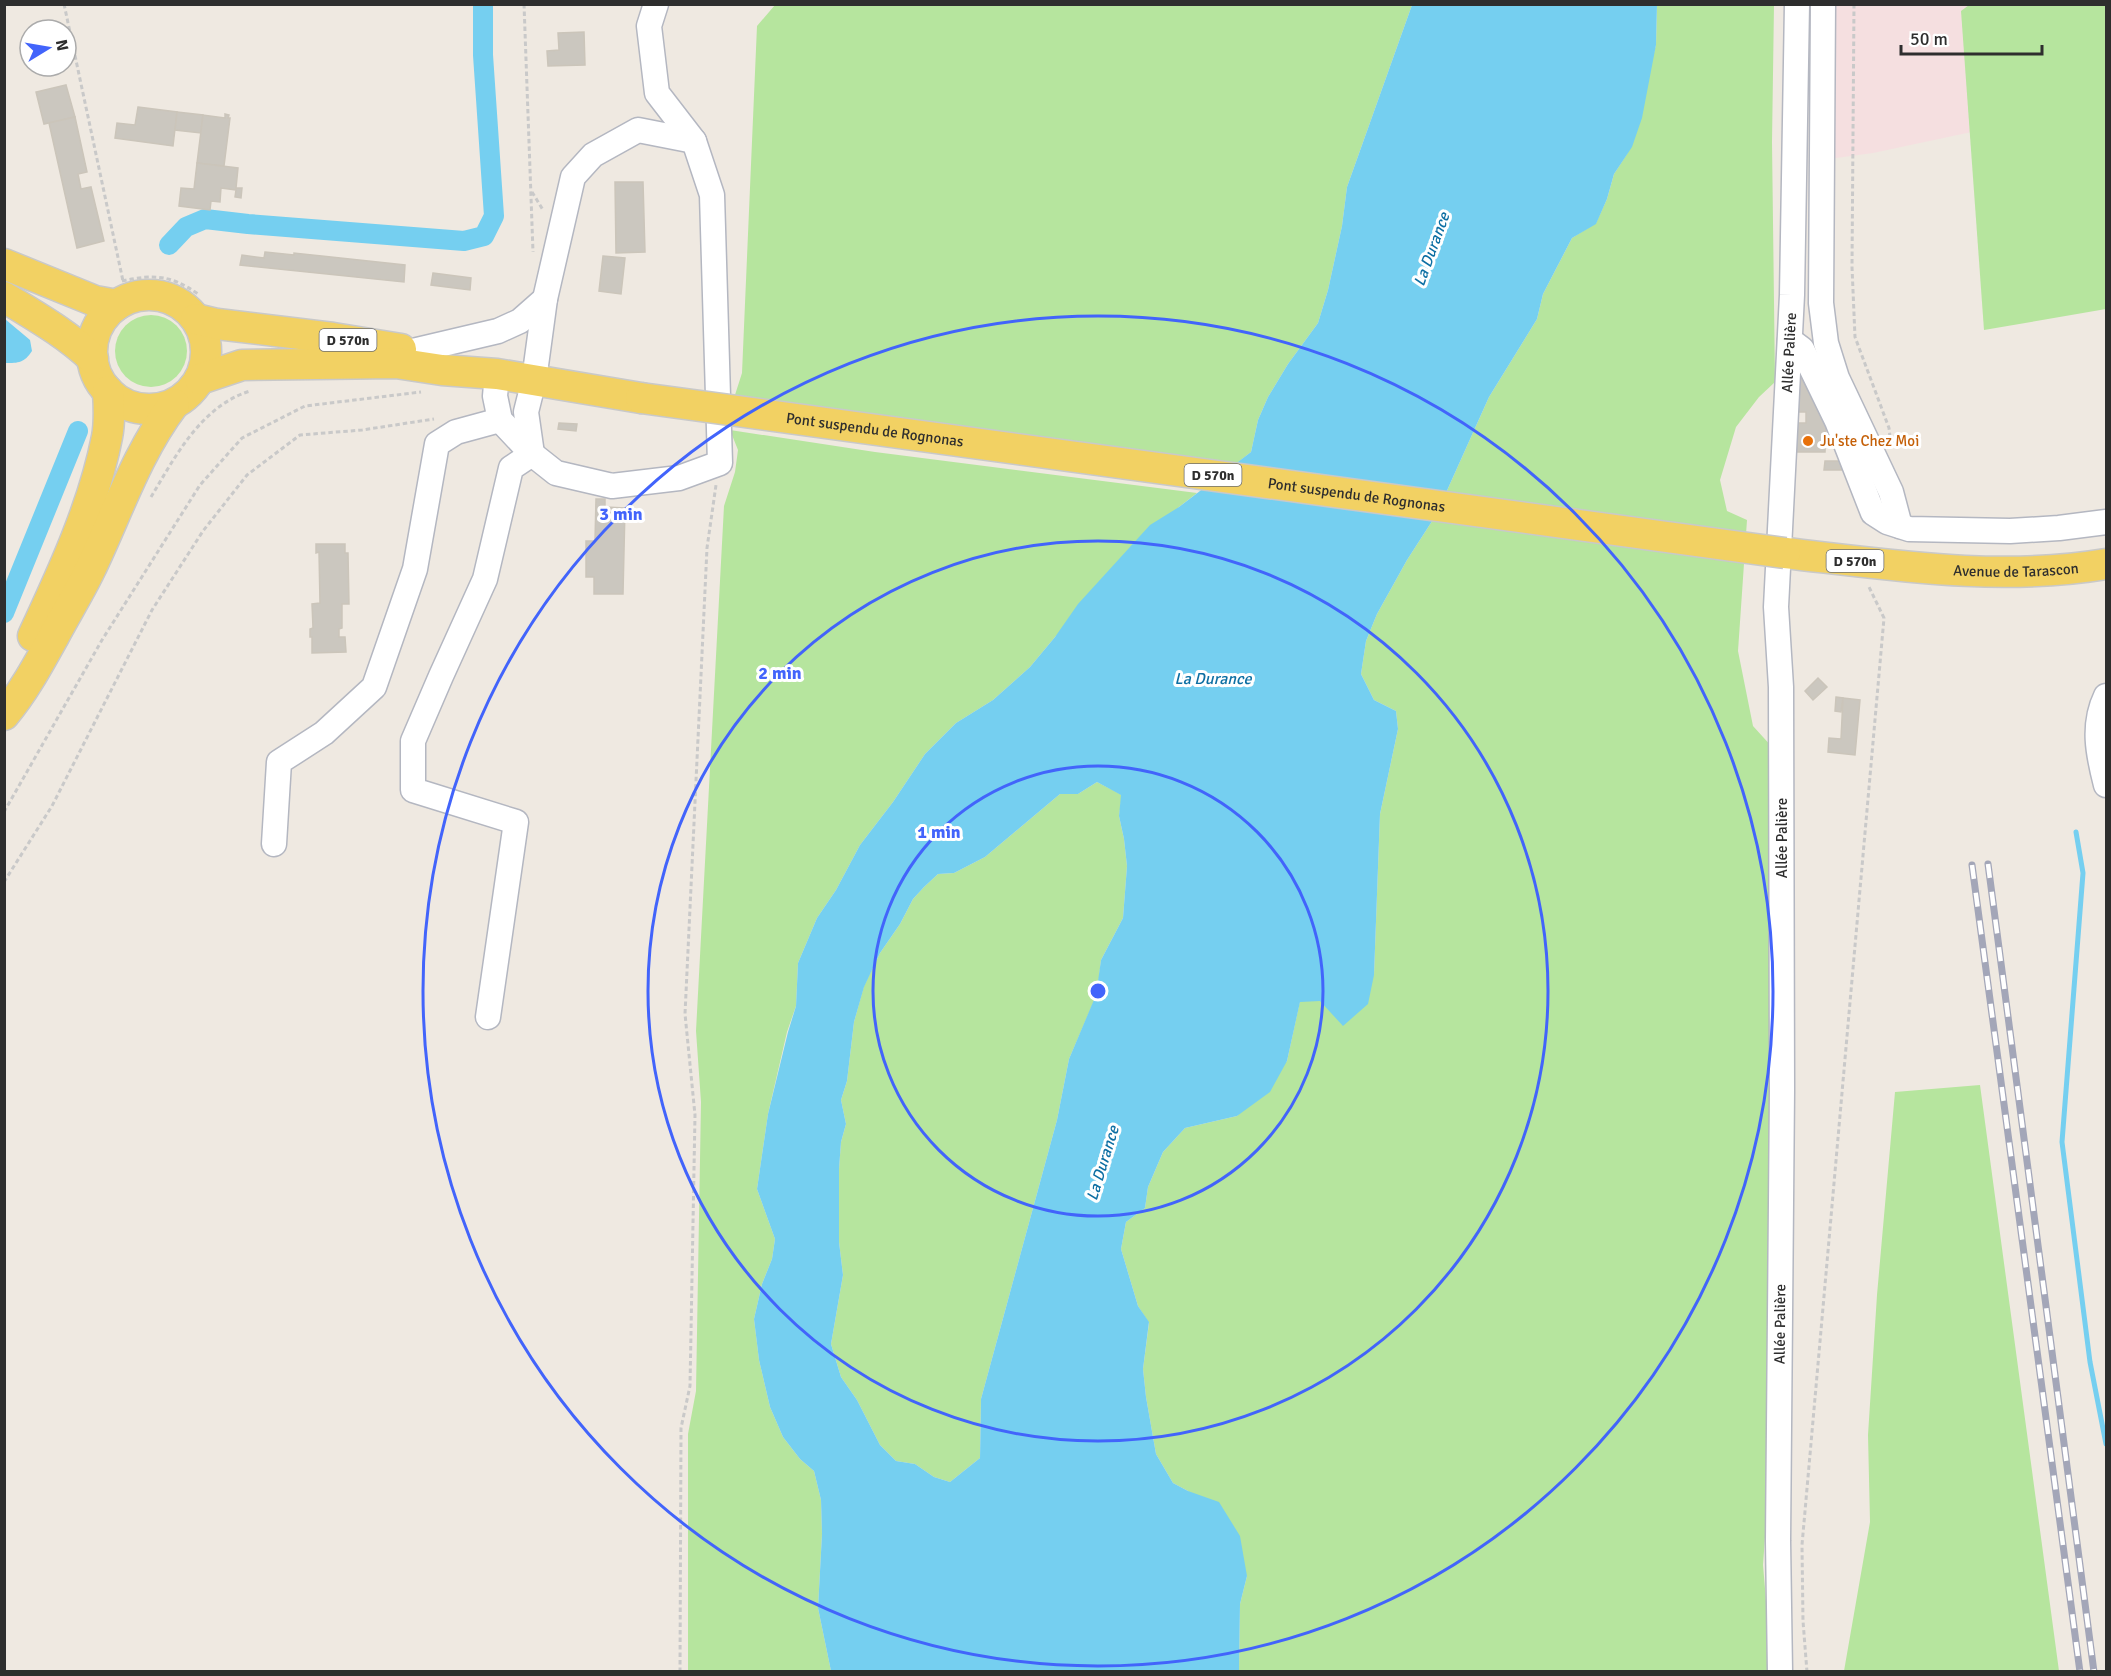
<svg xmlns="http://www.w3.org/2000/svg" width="2111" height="1676" viewBox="0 0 2111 1676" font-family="Signika,sans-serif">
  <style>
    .medical { fill: #f5dfe0 }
    .green { fill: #b6e59e }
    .water { fill: #75cff0; fill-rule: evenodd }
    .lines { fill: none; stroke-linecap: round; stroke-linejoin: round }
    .stream { stroke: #75cff0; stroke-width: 5 }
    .canal { stroke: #75cff0; stroke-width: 20 }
    .building { fill: #cbc7bf; stroke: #cbc5ba; stroke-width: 1.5 }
    .minor-casing { stroke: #b4b7c1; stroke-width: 27 }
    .major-casing { stroke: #c9c9c9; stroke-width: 33 }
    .path { stroke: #c9c9c9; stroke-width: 3; stroke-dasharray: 4.5 3; stroke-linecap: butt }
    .minor { stroke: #fff; stroke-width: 24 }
    .major { stroke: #f2d163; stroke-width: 30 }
    .rail-casing { stroke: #a3a6b8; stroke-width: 7 }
    .rail { stroke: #fff; stroke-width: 4.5; stroke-dasharray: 14; stroke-linecap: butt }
    .major-bridge-casing { stroke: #c9c9c9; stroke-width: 33; stroke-linecap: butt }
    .major-bridge { stroke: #f2d163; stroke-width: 30 }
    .ring { fill: none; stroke: #4264fb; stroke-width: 3 }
    .food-dot { fill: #e8710a; stroke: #fff; stroke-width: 2 }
    .labels { text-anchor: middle; stroke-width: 6; stroke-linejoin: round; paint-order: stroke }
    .shield { fill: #fff; stroke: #6d6d6d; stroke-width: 1.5 }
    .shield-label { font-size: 14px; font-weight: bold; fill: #2e2e2e }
    .street-label { font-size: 15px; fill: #2e2e2e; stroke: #fff }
    .food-label { font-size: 15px; fill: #c56008; stroke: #fff; text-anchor: start }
    .water-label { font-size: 16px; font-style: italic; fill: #0d6fa3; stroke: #fff }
    .centre { fill: #4264fb; stroke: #fff; stroke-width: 3 }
    .ring-label { font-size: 18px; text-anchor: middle; font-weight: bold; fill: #4264fb; stroke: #fff; stroke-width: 6; stroke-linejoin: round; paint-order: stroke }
  </style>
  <rect width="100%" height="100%" fill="#efe9e1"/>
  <polygon class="medical" points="1831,5 2106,5 2106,111 1967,133 1873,153 1829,159"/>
  <g class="green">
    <polygon points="775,5 1412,5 1347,187 1342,226 1328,290 1318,323 1288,364 1268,397 1258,420 1251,452 1237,463 734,398 742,373 757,26"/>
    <polygon points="1657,5 1774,5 1772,142 1775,382 1759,397 1736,427 1720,480 1727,511 1747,520 1738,651 1753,726 1773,748 1772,1440 1763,1565 1772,1671 1239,1671 1240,1604 1247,1576 1188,1491 1173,1483 1156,1454 1146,1397 1143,1369 1149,1323 1138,1306 1121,1249 1126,1222 1145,1208 1148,1187 1163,1152 1185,1128 1237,1116 1287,1061 1300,1001 1320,1001 1374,975 1380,814 1398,729 1396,711 1374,700 1361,674 1366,641 1377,614 1407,560 1436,515 1489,397 1537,319 1543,294 1572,238 1596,223 1607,199 1614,174 1627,154 1656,45"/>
    <polygon points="1969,5 2106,5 2106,309 1984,330 1961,11"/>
    <circle cx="151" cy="351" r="36"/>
    <polygon points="730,430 875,452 1197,493 1179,507 1055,637 1030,667 993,700 956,723 925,754 893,802 860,845 836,890 817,918 798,963 796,1006 787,1032 768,1114 757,1189 775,1239 772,1259 762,1284 754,1319 759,1360 770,1407 783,1437 800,1459 814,1471 821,1500 822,1534 818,1608 831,1671 688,1672 688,1434 696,1391 701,1102 696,1031 724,506 735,472 738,450"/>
    <polygon points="1097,782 1122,795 1119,816 1124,839 1127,866 1123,918 1101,960 1097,994 1069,1059 1057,1120 981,1399 980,1458 950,1482 934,1477 915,1464 896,1461 880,1445 857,1400 841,1377 831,1344 843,1275 839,1242 839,1169 841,1142 846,1124 841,1100 847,1081 854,1022 864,986 880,953 900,924 913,899 924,887 938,874 954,873 985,857 1060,794 1078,794"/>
    <polygon points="1980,1085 2059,1671 1844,1671 1870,1522 1868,1435 1877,1295 1895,1092"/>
  </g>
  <g class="water">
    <path d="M1412,5H1657L1656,45L1642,118L1632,147L1614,174L1607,199L1596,224L1572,238L1543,294L1537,319L1489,397L1436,515L1407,560L1377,614L1366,641L1361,674L1374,700L1396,711L1398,729L1380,814L1374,975L1368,1004L1343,1026L1320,1001L1300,1002L1287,1061L1270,1092L1237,1116L1185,1128L1163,1152L1148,1187L1145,1208L1126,1222L1121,1249L1138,1306L1149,1322L1143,1369L1146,1397L1156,1454L1173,1483L1188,1491L1219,1502L1240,1536L1247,1576L1240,1604L1239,1671H831L818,1608L822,1534L821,1500L814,1471L800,1459L783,1437L770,1407L759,1360L754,1319L762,1284L772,1259L775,1239L757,1189L768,1114L788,1032L796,1006L798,963L817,918L836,890L860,845L893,802L925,754L956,723L993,700L1030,667L1055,637L1078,604L1150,525L1179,507L1251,452L1258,420L1268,397L1288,364L1318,323L1328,290L1342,226L1347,187ZM1097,782L1121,795L1119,816L1124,839L1127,866L1123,918L1101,960L1096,995L1069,1059L1057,1120L981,1399L980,1458L950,1482L934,1477L915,1464L896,1461L880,1445L857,1400L841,1377L831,1344L843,1275L839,1242V1169L841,1142L846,1124L841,1100L847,1081L854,1022L864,987L880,953L900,924L913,899L924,887L938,874L954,873L985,857L1060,794H1078Z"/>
    <path d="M5,319L30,340L32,351C24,363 19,363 5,363Z"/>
  </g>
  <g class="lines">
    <polyline class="stream" points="2076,832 2083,873 2062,1142 2090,1362 2106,1444"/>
    <g class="canal">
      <polyline points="169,245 186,227 205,219 248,224 464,241 484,236 494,216 483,55 483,4"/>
      <polyline points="4,613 78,431"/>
    </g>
  </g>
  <g class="building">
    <polygon points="584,32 585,65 548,66 547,51 559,50 558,33"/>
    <polygon points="66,85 75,117 44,124 36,92"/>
    <polygon points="138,107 177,112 173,146 115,138 117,123 135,125"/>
    <polygon points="177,112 203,115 201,133 175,130"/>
    <polygon points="225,114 229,115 228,118 230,118 224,166 197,163 203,115 225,118"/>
    <polygon points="75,117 87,172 78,174 81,189 91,187 104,241 77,248 49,123"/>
    <polygon points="197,163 238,168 236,188 242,188 241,198 235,197 236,190 221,188 220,202 211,201 210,210 179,206 181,188 194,189"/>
    <polygon points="615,182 643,182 645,252 616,253"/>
    <polygon points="265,252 294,255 294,253 405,265 404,282 240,265 242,255 264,258"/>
    <polygon points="603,256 625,258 621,294 599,291"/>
    <polygon points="433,273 471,278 470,290 431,285"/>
    <polygon points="1795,355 1826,424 1825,452 1792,452 1793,423 1806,423 1806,412 1794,412"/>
    <polygon points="559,423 577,424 576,431 558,429"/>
    <polygon points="1825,461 1843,461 1843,470 1824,470"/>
    <polygon points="596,499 605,499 605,507 625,508 623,594 594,594 594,577 586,577 586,541 595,541"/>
    <polygon points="316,544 345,544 345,553 348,553 349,604 342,604 342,628 339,629 339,637 345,637 346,652 312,653 312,637 310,637 310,629 313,628 312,604 320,603 319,552 316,553"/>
    <polygon points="1818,678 1827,687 1813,700 1805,691"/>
    <polygon points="1836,697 1843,698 1841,712 1835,711"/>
    <polygon points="1843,698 1860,700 1855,755 1828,752 1829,738 1841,739"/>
  </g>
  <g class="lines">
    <g class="minor-casing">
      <g id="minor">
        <polyline points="1823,4 1821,303 1826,343 1837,378 1891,492 1900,526"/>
        <polyline points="1790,340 1802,349 1837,421 1873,513 1887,522 1909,529 2010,531 2059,528 2106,522"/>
        <polyline points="413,351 498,331 520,321 545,299"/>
        <polyline points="497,374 495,396 500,420 532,454 556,473 612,486 679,478 720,463 712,195 694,141 657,93 649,26 656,4"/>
        <polyline points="532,454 526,412 534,380 545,299 573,177 593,155 638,130 694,141"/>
        <path d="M2106,696C2092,725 2098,754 2106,785"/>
        <polyline points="274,844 279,762 324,733 374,687 415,569 437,444 456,432 500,420"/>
        <polyline points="488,1017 516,822 413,790 413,741 441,676 485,579 511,468 532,454"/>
        <path id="s1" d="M1780,1672L1778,1541L1782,1090L1781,687L1776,607L1792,295L1797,4"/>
      </g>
    </g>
    <g class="major-casing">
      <g id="major">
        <polyline points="4,264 95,301 117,305"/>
        <circle cx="149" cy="352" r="57"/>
        <path d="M4,297C35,316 67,334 93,359"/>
        <polyline points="196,319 217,324 333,338 401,349"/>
        <polyline points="200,379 242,365 396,363 442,370 497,374 641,398"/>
        <path id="s2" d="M1785,553C1892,565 1999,582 2106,564"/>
        <path d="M33,636C62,574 94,505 107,437C110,422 109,407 108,391"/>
        <path d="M4,715C24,691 38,665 53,638C65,615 79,593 90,570C117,514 136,454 174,404"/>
      </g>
    </g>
    <g class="path">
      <polyline points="64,4 123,281"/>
      <polyline points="524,4 533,252"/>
      <polyline points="1854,4 1852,267 1855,337 1889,428 1890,437"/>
      <polyline points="532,192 543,210"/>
      <path d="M122,281C154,274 171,275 198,294"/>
      <path d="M151,497C175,457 201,406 250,391"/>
      <polyline points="4,812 102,640 200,485 242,438 305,406 421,392"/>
      <polyline points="4,882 52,806 152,610 203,531 247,475 300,435 362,430 434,419"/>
      <polyline points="680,1672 681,1428 690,1386 695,1115 685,1014 707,548 716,485"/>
      <polyline points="1807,1672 1803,1621 1802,1545 1884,618 1869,587"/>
    </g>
    <use href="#minor" class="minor"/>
    <use href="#major" class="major"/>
    <g class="rail-casing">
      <g id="rail">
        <polyline points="1988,864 2094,1672"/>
        <polyline points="1972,865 2080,1672"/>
      </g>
    </g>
    <use href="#rail" class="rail"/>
    <g class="major-bridge-casing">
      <g id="major-bridge">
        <path id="s3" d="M641,398L1785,553"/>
      </g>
    </g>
    <use href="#major-bridge" class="major-bridge"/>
  </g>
  <g class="ring">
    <circle cx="1098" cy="991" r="225"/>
    <circle cx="1098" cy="991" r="450"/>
    <circle cx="1098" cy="991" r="675"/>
  </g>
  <circle class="food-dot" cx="1808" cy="441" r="6"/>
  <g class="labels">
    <g class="shield">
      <rect x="319.5" y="329" width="57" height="22" rx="4.5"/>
      <rect x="1184.5" y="464" width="57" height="22" rx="4.5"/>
      <rect x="1826.5" y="550" width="57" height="22" rx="4.5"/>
    </g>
    <g class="shield-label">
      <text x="348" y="345">D 570n</text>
      <text x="1213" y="480">D 570n</text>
      <text x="1855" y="566">D 570n</text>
    </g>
    <g class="street-label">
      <text dy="5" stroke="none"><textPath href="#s1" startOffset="1320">Allée Palière</textPath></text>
      <text dy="5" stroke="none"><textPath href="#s3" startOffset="236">Pont suspendu de Rognonas</textPath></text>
      <text dy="5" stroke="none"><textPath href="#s3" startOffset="722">Pont suspendu de Rognonas</textPath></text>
      <text dy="5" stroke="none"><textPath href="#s2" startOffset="232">Avenue de Tarascon</textPath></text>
      <text transform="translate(1782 838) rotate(-90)" y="5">Allée Palière</text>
      <text dy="5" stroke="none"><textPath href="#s1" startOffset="348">Allée Palière</textPath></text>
    </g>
    <g class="food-label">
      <text x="1820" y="446">Ju'ste Chez Moi</text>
    </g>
    <g class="water-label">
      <text transform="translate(1431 249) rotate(-70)" y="6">La Durance</text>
      <text x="1213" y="684">La Durance</text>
      <text transform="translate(1102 1163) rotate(-73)" y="6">La Durance</text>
    </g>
  </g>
  <circle cx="1098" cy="991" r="9" class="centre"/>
  <g class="ring-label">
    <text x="621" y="520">3 min</text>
    <text x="780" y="679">2 min</text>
    <text x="939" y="838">1 min</text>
  </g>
  <rect width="2111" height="1676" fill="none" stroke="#2e2e2e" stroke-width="12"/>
  <g transform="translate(48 48) rotate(79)"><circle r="28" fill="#ffffff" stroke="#ababab" stroke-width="1.5"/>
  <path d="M0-4.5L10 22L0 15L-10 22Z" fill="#4264fb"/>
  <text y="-9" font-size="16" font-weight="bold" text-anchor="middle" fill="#2e2e2e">N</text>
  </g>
  <path d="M1901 45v9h141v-9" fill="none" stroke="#2e2e2e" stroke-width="3"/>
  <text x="1910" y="45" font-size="18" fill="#2e2e2e" stroke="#ffffff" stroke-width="4.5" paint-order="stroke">50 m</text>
</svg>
